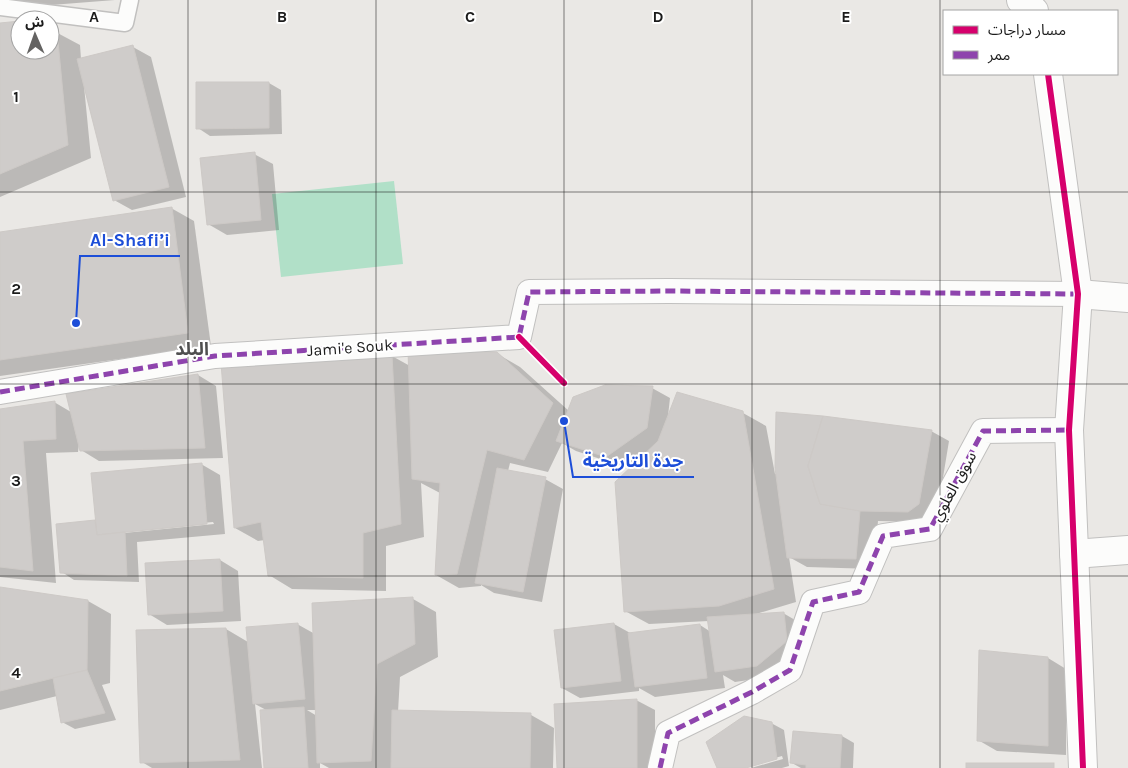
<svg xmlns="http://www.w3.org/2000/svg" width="1128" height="768" viewBox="0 0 1128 768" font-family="Karla,'Noto Sans Arabic',sans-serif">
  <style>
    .pitch { fill: #b1e0c8 }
    .shadow { fill: #0003; fill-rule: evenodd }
    .building { fill: #cfccca; stroke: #cdc9c6 }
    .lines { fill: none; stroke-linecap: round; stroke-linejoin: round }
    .service-casing { stroke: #c1c0bf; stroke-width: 19 }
    .pedestrian-casing { stroke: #c1c0bf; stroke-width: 26 }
    .minor-casing { stroke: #c1c0bf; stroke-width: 30 }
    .service { stroke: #fcfcfb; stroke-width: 16 }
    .pedestrian { stroke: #fcfcfb; stroke-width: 24 }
    .minor { stroke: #fcfcfb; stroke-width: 28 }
    .quiet { stroke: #8e44ad; stroke-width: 5; stroke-dasharray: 10 5; stroke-linecap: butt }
    .cycleway-casing { stroke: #fff; stroke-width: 9 }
    .cycleway { stroke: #d6006c; stroke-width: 6 }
    .grid { fill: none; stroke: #1c1c1c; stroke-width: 1; stroke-opacity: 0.55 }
    .labels { text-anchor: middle; stroke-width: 4; stroke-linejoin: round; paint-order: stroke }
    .street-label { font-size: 16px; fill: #1c1c1c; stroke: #fff }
    .neighbourhood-label { font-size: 18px; font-weight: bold; fill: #4f4f4f; stroke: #fff }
    .grid-label { font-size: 16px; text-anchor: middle; font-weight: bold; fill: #1c1c1c; stroke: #fff; stroke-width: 4; stroke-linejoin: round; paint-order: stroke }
    .leader { fill: none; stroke: #1d4ed8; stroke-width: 2 }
    .callout-dot { fill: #1d4ed8; stroke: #fff; stroke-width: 2 }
    .callout-label { font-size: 18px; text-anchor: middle; font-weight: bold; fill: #1d4ed8; stroke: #fff; stroke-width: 4; stroke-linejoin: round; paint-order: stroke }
  </style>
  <rect width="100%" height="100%" fill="#eae8e5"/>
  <polygon class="pitch" points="394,181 403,264 281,277 272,194"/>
  <g class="shadow">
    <polygon points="0,0 115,0 0,9"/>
    <polygon points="20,22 20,50 50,50 50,29 80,45 81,59 133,47 151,57 186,197 132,210 114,200 84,86 91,158 0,197 0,24"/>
    <polygon points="269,83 281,90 282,134 210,136 198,128"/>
    <polygon points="254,154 273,164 279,230 227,235 208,224"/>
    <polygon points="171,208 194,221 211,346 0,376 0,233"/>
    <polygon points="496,353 520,367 569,411 652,388 670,398 668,416 743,413 766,426 775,474 931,431 949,441 937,514 927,522 878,521 874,569 807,567 789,557 796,602 756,614 783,613 802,624 775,676 735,682 723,675 725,688 655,697 639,688 639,691 580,698 562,688 614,624 632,634 700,625 711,632 709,621 649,624 625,611 647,453 646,452 625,467 576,451 562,443 548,472 510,463 508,471 545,479 563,489 542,602 494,593 481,585 481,586 459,588 436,575 440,493 421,483 424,537 386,546 386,591 292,589 269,575 265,540 258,541 235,528 392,356 410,366"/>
    <polygon points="198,375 216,386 223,458 99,461 81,450 79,444 78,452 46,453 56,583 0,577 0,410 54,402 71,412"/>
    <path d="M201,464L220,475L225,534L137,542L139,582L74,580L62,572L95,521L97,522ZM213,522L214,524L124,533L122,531Z"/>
    <polygon points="220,560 238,571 241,621 167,625 149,614"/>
    <polygon points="0,588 88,601 111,614 110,683 102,685 116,720 75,729 62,722 57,696 0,710"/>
    <path d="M413,599L436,612L438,657L400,677L398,712L531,715L554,728L553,768H329L320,763V768H265L268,711L255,704L262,768H152L142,762L226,629L248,642L297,624L315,634ZM307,710H317V716Z"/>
    <polygon points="1048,658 1066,669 1066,755 997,751 978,740"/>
    <polygon points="636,700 655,710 655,768 558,768"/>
    <polygon points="771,723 784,730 789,766 782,768 751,768 783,759 782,756 741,768 718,768"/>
    <polygon points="794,733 842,736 854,743 853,768 801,768 792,763"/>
  </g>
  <g class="building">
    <polygon points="20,21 20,50 50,50 50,27 57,31 68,145 0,174 0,23"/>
    <polygon points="133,45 169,187 113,201 77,59"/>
    <polygon points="196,82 269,82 269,128 196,129"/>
    <polygon points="255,152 261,220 207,225 200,158"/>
    <polygon points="172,207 188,333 0,360 0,232"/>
    <polygon points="408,350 497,352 553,403 524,460 487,450 457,574 435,575 440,483 412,479"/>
    <polygon points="392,355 401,524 363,533 363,578 268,576 261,522 234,528 221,363"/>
    <polygon points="198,374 205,448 80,451 66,394"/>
    <polygon points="605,385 653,386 647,428 606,457 556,441 573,397"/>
    <polygon points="677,392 743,411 774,589 719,606 624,612 615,482 658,441"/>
    <polygon points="55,401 56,439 23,441 33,571 0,567 0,409"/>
    <polygon points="776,412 823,416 808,466 820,504 860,511 856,559 787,558 775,468"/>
    <polygon points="823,416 932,430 919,504 908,512 860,511 820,504 808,466"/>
    <polygon points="202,463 207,524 97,535 91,473"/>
    <polygon points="497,468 546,477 523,592 475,583"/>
    <polygon points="95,520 97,535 125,532 127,576 60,573 56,524"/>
    <polygon points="220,559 223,611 148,615 145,563"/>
    <polygon points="0,587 88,600 87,670 0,691"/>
    <polygon points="413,597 415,644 377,664 371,761 317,763 312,603"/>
    <polygon points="784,612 787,641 757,666 715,672 707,617"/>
    <polygon points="298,623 305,699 253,704 246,627"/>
    <polygon points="614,623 621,681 561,688 554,630"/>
    <polygon points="700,624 707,678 635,687 628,633"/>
    <polygon points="226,628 240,760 140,763 136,630"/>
    <polygon points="979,650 1048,657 1048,746 977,741"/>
    <polygon points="87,670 105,713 61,723 53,678"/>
    <polygon points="637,699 637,768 557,768 554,704"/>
    <polygon points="304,707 308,768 264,768 260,710"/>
    <polygon points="392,710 531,713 530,768 391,768"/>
    <polygon points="744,716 772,722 777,759 746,768 717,768 706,742"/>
    <polygon points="793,731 842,735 840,768 806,768 806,765 790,763"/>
    <rect x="966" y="763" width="88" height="5"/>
  </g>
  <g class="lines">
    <g class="service-casing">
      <polyline id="service" points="0,7 125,23 130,0"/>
    </g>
    <g class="pedestrian-casing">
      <g id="pedestrian">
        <polyline points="0,392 215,356 519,337 529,292 669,291 1078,294"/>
        <polyline points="660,768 668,733 752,692 790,670 813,602 859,592 883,536 930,529 983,431 1069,430"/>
      </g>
    </g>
    <g class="minor-casing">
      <g id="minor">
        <polyline points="1021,0 1034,11"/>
        <polyline points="1048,74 1078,294 1069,430 1083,768"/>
        <polyline points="1078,294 1128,298"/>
        <polyline points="1074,554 1128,550"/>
      </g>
    </g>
    <use href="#service" class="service"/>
    <use href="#pedestrian" class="pedestrian"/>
    <use href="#minor" class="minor"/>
    <g class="quiet">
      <polyline points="0,392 215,356 519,337 529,292 669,291 1078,294"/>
      <polyline points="660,768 668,733 752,692 790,670 813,602 859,592 883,536 930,529 983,431 1069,430"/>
    </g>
    <g class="cycleway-casing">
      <g id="cycleway">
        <polyline points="1048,74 1078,294 1069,430 1083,768"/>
        <polyline points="519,337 564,383"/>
      </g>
    </g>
    <use href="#cycleway" class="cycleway"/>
  </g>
  <path class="grid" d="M188,0V768M376,0V768M564,0V768M752,0V768M940,0V768M0,192H1128M0,384H1128M0,576H1128"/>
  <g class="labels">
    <g class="street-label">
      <text transform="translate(350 347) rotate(-4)" y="6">Jami'e Souk</text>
      <text transform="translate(953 486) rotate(-61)" y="6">سوق العلوي</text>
    </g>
    <g class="neighbourhood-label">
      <text x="192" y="355">البلد</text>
    </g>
  </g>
  <g class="grid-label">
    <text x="94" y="22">A</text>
    <text x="282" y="22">B</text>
    <text x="470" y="22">C</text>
    <text x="658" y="22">D</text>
    <text x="846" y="22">E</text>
    <text x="16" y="102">1</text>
    <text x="16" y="294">2</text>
    <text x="16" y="486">3</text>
    <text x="16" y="678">4</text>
  </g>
  <path class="leader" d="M76 323L80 256H180M564 421L573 477H694"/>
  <g class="callout-dot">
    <circle cx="76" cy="323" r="5"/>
    <circle cx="564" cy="421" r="5"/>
  </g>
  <g class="callout-label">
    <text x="130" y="246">Al-Shafi’i</text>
    <text x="633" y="467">جدة التاريخية</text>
  </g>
  <rect x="943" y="10" width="175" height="65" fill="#ffffff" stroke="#a4a4a4"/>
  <rect x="953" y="26" width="25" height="8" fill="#d6006c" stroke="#a4a4a4"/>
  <text x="988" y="35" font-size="15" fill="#1c1c1c">مسار دراجات</text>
  <rect x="953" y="51" width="25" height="8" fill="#8e44ad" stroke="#a4a4a4"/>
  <text x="988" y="60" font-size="15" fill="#1c1c1c">ممر</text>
  <g transform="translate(35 35) rotate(358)"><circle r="24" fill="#ffffff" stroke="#a4a4a4"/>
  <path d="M0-4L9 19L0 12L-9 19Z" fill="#646362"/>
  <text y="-8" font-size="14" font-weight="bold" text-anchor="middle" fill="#1c1c1c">ش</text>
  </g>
</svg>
